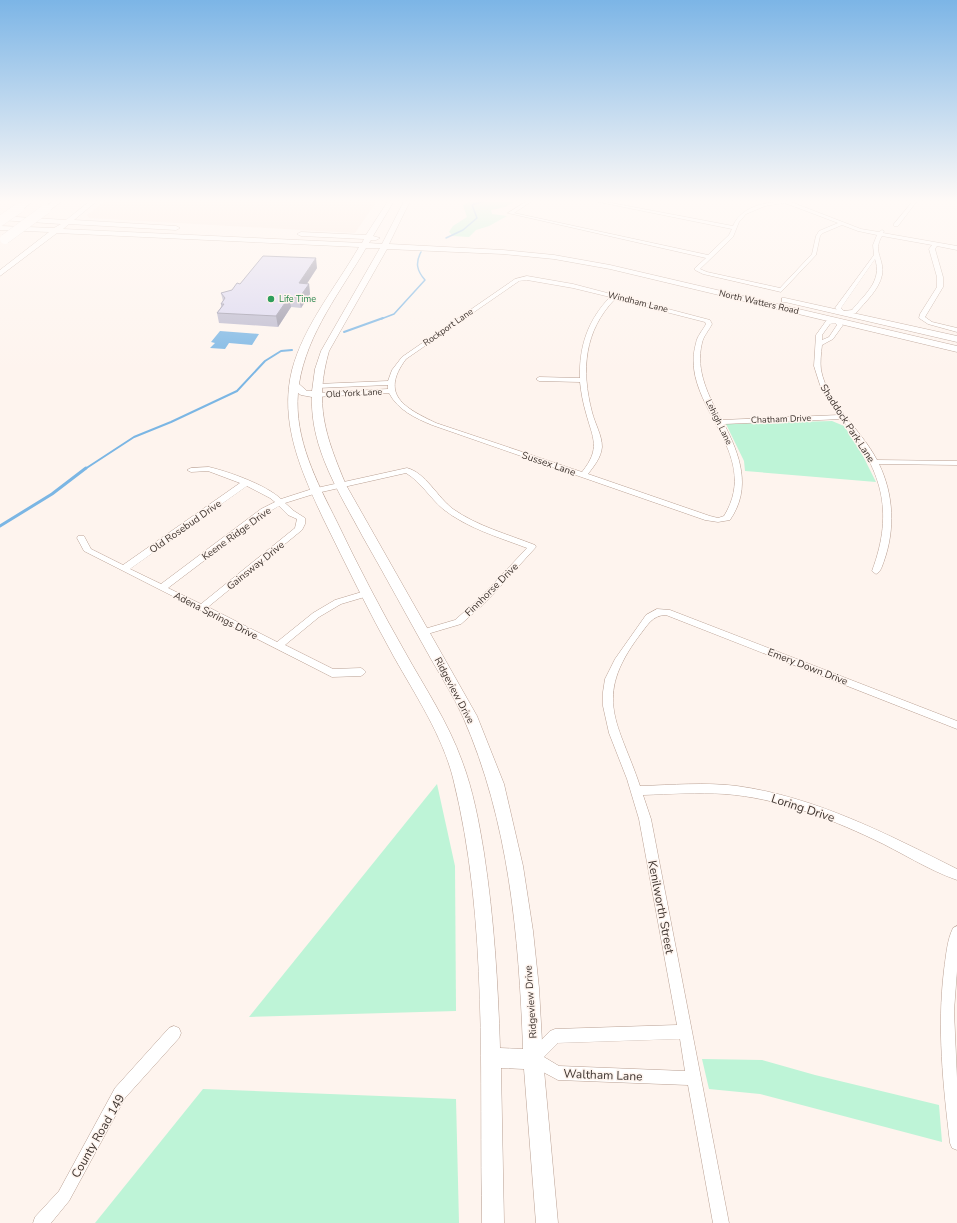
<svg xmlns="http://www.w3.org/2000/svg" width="957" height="1223" viewBox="0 0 957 1223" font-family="'Nunito Sans',sans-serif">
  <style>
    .built { fill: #fbe6dc }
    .green { fill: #bef4d7 }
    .water { fill: #7bb6e4 }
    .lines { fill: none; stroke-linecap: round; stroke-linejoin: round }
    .stream-far2 { stroke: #7bb6e4; stroke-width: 1.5 }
    .stream-far1 { stroke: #7bb6e4; stroke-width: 2 }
    .stream { stroke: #7bb6e4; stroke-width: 3 }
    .minor-casing { stroke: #baa194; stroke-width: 1 }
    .secondary-casing { stroke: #baa194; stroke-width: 1 }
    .motorway-casing { stroke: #baa194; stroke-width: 1 }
    .minor { fill: #fff; fill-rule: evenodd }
    .secondary { fill: #fff; fill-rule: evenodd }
    .motorway { fill: #fff; fill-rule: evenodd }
    .motorway-bridge-casing { stroke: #baa194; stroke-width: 10; stroke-linecap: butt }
    .motorway-bridge { stroke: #fff; stroke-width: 10 }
    .wall { fill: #bcb9ce }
    .shaded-wall { fill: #9996a8 }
    .building { fill: #dbd7f0; stroke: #9996a8 }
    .leisure-dot { fill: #2e9e5b; stroke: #fef4ee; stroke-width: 1.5 }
    .labels { text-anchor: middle; stroke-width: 3; stroke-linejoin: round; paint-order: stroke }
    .far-leisure-label { font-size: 9px; fill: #27864d; stroke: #fef4ee; text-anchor: start }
    .far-street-label { font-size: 9px; fill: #3e342f; stroke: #fef4ee }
    .street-label { font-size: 10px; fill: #3e342f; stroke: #fef4ee }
    .near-street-label { font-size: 12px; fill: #3e342f; stroke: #fef4ee }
  </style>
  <rect width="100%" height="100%" fill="#fef4ee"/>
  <polygon class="built" points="105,201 377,201 355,233 89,218 87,215"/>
  <g class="green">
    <polygon points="470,201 516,201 505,207 491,210 492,214 507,216 489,226 476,230 469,237 453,236 449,232 453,226 467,217 463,205"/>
    <polygon points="832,421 844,426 861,452 876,482 745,471 744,461 726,424"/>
    <polygon points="437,784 455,866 456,1011 249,1017"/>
    <polygon points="702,1059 762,1060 815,1075 939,1105 942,1142 760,1094 709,1089"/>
    <polygon points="203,1089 456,1099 459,1223 95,1223"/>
  </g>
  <polygon class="water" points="220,331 259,334 252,345 229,343 225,349 210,348 215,343 211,342"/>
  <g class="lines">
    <g class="stream-far2">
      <polyline points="446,238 463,230 477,218 472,205 484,201"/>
      <path d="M381,319L394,314L425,280C417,271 415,263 421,252"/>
    </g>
    <g class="stream-far1">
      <polyline points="344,332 383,318"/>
      <polyline points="85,469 134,437 171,422 237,391 265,361 281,351 292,350"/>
    </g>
    <polyline class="stream" points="0,526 52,494 86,468"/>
    <g class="minor-casing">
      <g id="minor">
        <path d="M527,201H532L514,213L708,255L729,235L732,229L594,201H601L733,226C742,204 772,201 794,201L791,202L861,229L879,232L882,230L884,231L883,233L957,246V250L937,246L935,249L943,277V287L925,317L932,322L957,328V332L928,324L919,318L920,314L937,287V277L929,249L932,245L882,236C872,252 885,259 882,275C879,290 865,302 856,313L842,315L835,308L874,255L873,245L877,235L858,231L842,225L823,233L820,236L816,255L781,292L703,274L695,270V268L706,258L508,213ZM785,203L838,223L819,231L816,236L812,254L780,288L707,272L700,269L733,237L739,222L746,214L765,206ZM875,259C883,281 864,295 852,310L844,311L841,308Z"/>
        <polygon points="913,201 917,201 898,226 894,226 894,224"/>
        <path d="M527,276L573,284L710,320L712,324C709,330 703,337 702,343C695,371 709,396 721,420L839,415L820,385L814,366L816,335L826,321L838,320L843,325L833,339L822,345C821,354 820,362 821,370C828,405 861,429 877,460L957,461V465L879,464C894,495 895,530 884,561C882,566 881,572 876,574L872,571C895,509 881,470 842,419L724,424C740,455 752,488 730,520L718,522L705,520L432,425C415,418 398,410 389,393L316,397L313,395L316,393L388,389V385L317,388L314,386L317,384L388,381L392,370L402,357L515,279ZM527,280L573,288L610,297C588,320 579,346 580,378L539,377L536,379L539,381L580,382C581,392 583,403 586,413C593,439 601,448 582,472L436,423C405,408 379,395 406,359L519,281ZM615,299L705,322L706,324C703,330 697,336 696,343C678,405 764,451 724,516L718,518L710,516L588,474C594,466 601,458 602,447C602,435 595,424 592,412C581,370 584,331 615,299ZM835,323L837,325L829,337L822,340V335L830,324Z"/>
        <path d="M209,467C230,472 266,485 281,499L312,489L407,468C426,473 437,497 453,509C477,526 507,534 535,545L536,547L486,602L461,624L424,635L421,634L419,632L421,630L455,620L480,598L527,548C498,537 467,528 443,509C430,498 421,482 406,473L317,493L285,503L294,511L305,518V524L302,530L208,607L277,642L313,613L335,600L365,591L368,592L369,594L368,596L341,604L319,617L285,645L333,669L361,668L364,670L366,672L364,674L361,676L332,677L84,551L77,538L78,536H84L91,549L123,565L240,483L208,471L191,472L187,470L191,468ZM247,486L270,498L275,502L261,509L161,584L130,569ZM279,506L288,515L297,519L295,528L201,604L168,588L267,513Z"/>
        <path d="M657,609L670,610L957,721V729L666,615C652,615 647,626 639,636C592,699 619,723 640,786C672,785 705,782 737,786C816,797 887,834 957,869V880C928,870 901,852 873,839C826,817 777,798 725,794C698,792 670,794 643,795L651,819L729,1223H713L688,1085L558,1080L528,1064L526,1059L528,1054L550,1031L555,1029L677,1025L639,819L627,779L609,733L603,706V692L605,679L615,659L646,615ZM680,1039L685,1071L559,1066L544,1057L558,1043Z"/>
        <path d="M957,926V971L954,1011L957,1078V1150L952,1148L950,1143C943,1085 937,1028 944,970C946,956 947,940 953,928Z"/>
        <polygon points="174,1026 179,1028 181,1033 179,1038 125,1098 69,1201 51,1223 33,1223 35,1217 59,1191 115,1088 169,1028"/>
      </g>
    </g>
    <g class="secondary-casing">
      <g id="secondary">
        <path d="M90,201H97L74,220L176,226L180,228L176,230L69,224L63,229L362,243L364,239L301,236L297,234L301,232L366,235L388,201H394L373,236L380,238L376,240H371L369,243L382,244L404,201H410L389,244L503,250L554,255L610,265L957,346V352L610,269L554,259L503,254L387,249L329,351C314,404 325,435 346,485L477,716L504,784L523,866L533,931L539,988L543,1059L558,1223H536L524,1069L501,1068L504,1223H482C479,1075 489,923 453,778C442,735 416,696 394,657C369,612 346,565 323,518C301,471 279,422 292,370C304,325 336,287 359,247L57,233L0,276V270L49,232L0,230V226L54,228L61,224L0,220V216L66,220ZM366,248H380L321,351L315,369L312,391H307L299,384C307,333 341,291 366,248ZM298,393L301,395L312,397C310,448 340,494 363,537C386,577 408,618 431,659C442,678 454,697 463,717C509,821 519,937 523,1049L500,1048C498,983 494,918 484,853C479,822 473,790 462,761C448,722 425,688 405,652C381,610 358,566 337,522C317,482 294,439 298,393Z"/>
        <polygon points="782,298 785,298 957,336 957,342 785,302 782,302"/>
      </g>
    </g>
    <g class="motorway-casing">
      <g id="motorway">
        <polygon points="24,201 33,201 22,210 16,210 15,208"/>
        <polygon points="53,201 62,201 49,211 43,211 42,209"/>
      </g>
    </g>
    <use href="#minor" class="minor"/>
    <use href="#secondary" class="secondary"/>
    <use href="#motorway" class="motorway"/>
    <g class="motorway-bridge-casing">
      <g id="motorway-bridge">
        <polyline points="0,221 19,208"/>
        <polyline points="5,239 46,209"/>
      </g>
    </g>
    <use href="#motorway-bridge" class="motorway-bridge"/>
  </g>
  <polygon class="wall" points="317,268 307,283 309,284 310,294 301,308 291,307 278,327 219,323 217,313 221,307 221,304 223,301 221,293"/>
  <g class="shaded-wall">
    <polygon points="316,258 317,268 301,293 299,283"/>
    <polygon points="309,284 310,294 301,308 299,298"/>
    <polygon points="289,297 291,307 278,327 276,316"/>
  </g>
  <polygon class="building" points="263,256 316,258 299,283 309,284 299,298 289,297 276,316 217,313 224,304 221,304 225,298 221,293 232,290 237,283 240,284"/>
  <linearGradient id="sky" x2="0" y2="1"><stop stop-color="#7cb5e6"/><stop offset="0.54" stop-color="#fffaf7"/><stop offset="1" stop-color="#fffaf7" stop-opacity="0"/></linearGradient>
  <rect width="957" height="372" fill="url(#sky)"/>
  <circle class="leisure-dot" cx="271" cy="299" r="4"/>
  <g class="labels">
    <g class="far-leisure-label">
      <text x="279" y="302">Life Time</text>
    </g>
    <g class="far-street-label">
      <text transform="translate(638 302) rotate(14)" y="3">Windham Lane</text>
      <text transform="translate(759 302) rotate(13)" y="3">North Watters Road</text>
      <text transform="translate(448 327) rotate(-35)" y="3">Rockport Lane</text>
      <text transform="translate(354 393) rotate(-3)" y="3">Old York Lane</text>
      <text transform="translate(781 419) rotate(-2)" y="3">Chatham Drive</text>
      <text transform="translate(719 422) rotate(64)" y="3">Lehigh Lane</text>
    </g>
    <g class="street-label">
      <text transform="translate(848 423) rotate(57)" y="4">Shaddock Park Lane</text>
      <text transform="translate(549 463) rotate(19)" y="4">Sussex Lane</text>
      <text transform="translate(185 526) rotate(-35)" y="4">Old Rosebud Drive</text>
      <text transform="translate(236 533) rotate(-36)" y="4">Keene Ridge Drive</text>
      <text transform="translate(255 565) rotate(-39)" y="4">Gainsway Drive</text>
      <text transform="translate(491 589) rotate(-45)" y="4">Finnhorse Drive</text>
      <text transform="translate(216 615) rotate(27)" y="4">Adena Springs Drive</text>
      <text transform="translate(808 666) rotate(21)" y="4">Emery Down Drive</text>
      <text transform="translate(455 690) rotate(62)" y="4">Ridgeview Drive</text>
      <text transform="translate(530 1002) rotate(-94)" y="4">Ridgeview Drive</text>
    </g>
    <g class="near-street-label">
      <text transform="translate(803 808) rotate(18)" y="4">Loring Drive</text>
      <text transform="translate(661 907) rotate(79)" y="4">Kenilworth Street</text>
      <text transform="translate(603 1075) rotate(2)" y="4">Waltham Lane</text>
      <text transform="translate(98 1136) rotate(-60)" y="4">County Road 149</text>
    </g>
  </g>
</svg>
